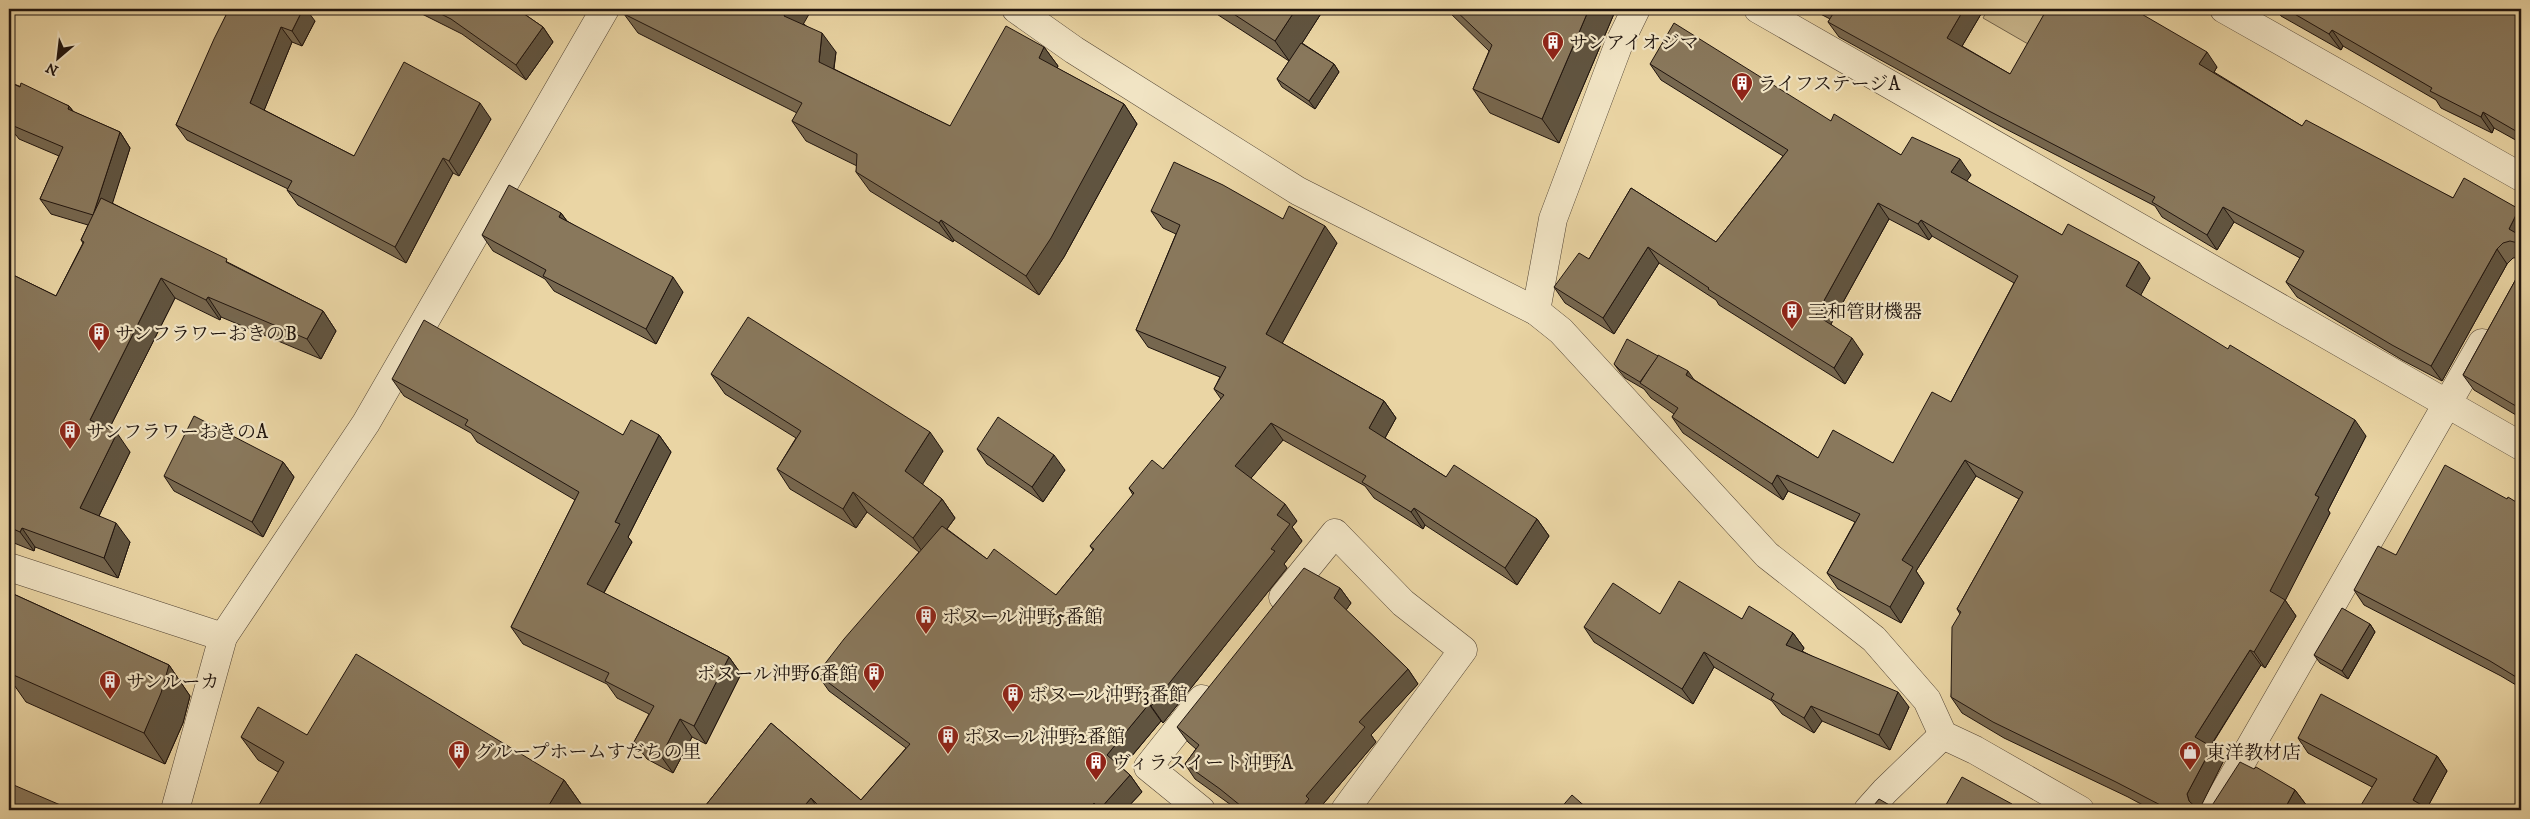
<svg xmlns="http://www.w3.org/2000/svg" width="2530" height="819" viewBox="0 0 2530 819" font-family="'IM FELL DW Pica','Noto Serif JP',serif">
  <style>
    .green { fill: #c7b48a; stroke: #73644c }
    .lines { fill: none; stroke-linecap: round; stroke-linejoin: round }
    .minor-casing { stroke: #524434; stroke-width: 29 }
    .minor { stroke: #f1e4c4; stroke-width: 28 }
    .wall { fill: #76674f; stroke: #1f140e }
    .shaded-wall { fill: #605440; stroke: #1f140e }
    .building { fill: #89785c; stroke: #1f140e }
    .labels { text-anchor: middle; stroke-width: 4.5; stroke-linejoin: round; paint-order: stroke }
    .poi-label { font-size: 19px; fill: #1f140e; stroke: #f1e4c4; text-anchor: start }
  </style>
  <rect width="100%" height="100%" fill="#ead5a4"/>
  <filter id="stains"><feTurbulence type="fractalNoise" baseFrequency=".004" numOctaves="4"/><feColorMatrix values="0 0 0 0 .2 0 0 0 0 .09 0 0 0 0 .02 0 0 0 .5 -.17"/></filter>
  <radialGradient id="worn" r=".72"><stop offset=".6" stop-color="#630" stop-opacity="0"/><stop offset="1" stop-color="#630" stop-opacity=".3"/></radialGradient>
  <polygon class="green" points="1988,9 2049,9 2028,44 1983,18"/>
  <g class="lines">
    <g class="minor-casing">
      <g id="minor">
        <polyline points="1016,9 1074,50 1298,191 1536,311 1561,331 1767,555 1874,639 1927,700 1943,735 1975,750 2080,810"/>
        <polyline points="1758,9 2521,446"/>
        <polyline points="2224,9 2521,177"/>
        <polyline points="1536,311 1553,219 1618,46 1636,9"/>
        <polyline points="9,567 223,637"/>
        <polyline points="1283,597 1335,533 1403,603 1463,650 1345,810"/>
        <polyline points="175,810 223,637 366,423 605,9"/>
        <polyline points="1201,810 1148,767 1202,699"/>
        <polyline points="1868,810 1885,791 1943,735"/>
        <polyline points="2214,810 2482,343"/>
      </g>
    </g>
    <use href="#minor" class="minor"/>
  </g>
  <g class="wall">
    <polygon points="229,9 315,21 302,46 292,42 264,110 354,156 491,119 459,176 453,173 406,263 298,205 287,190 288,189 187,140 176,125"/>
    <polygon points="412,9 517,9 543,27 553,42 526,80 462,34"/>
    <polygon points="1209,9 1320,9 1322,12 1302,43 1334,64 1339,72 1315,109 1282,87 1277,79 1289,61"/>
    <polygon points="1446,9 1616,9 1559,143 1490,113 1473,89 1489,51"/>
    <polygon points="1811,9 1984,9 1962,46 2010,74 2217,67 2214,72 2302,126 2453,198 2521,212 2521,257 2513,258 2507,264 2442,381 2402,360 2297,297 2286,282 2300,258 2234,222 2217,250 2162,217 2155,206 2000,126 1839,37 1828,22 1830,19"/>
    <polygon points="2276,9 2521,9 2521,143 2494,128 2492,133 2441,108 2436,100 2343,46 2341,50 2281,16"/>
    <polygon points="624,14 804,24 836,52 834,69 950,126 1044,47 1058,66 1057,68 1124,104 1137,124 1064,257 1039,295 954,240 953,242 870,191 856,172 857,166 806,141 792,121 797,113 638,33"/>
    <polygon points="1650,64 1831,121 1901,155 1971,175 1966,181 2062,235 2150,278 2140,296 2366,436 2328,510 2330,513 2285,600 2296,616 2265,668 2261,665 2211,746 2223,762 2199,809 2203,810 2211,807 2254,769 2295,790 2307,806 2304,810 2152,810 2128,797 2004,738 1962,713 1951,697 1960,614 1957,609 2019,499 1976,476 1916,571 1924,583 1901,623 1838,589 1827,573 1855,522 1788,491 1783,500 1683,433 1672,417 1674,414 1651,398 1644,389 1625,378 1620,372 1614,364 1693,379 1818,458 1893,463 1951,402 2014,283 1932,236 1929,240 1889,219 1831,324 1863,354 1845,384 1719,305 1716,300 1659,263 1614,334 1565,303 1554,287 1589,259 1631,188 1716,242 1783,156 1661,80"/>
    <polygon points="9,82 69,106 74,112 120,132 130,148 112,203 323,311 336,331 321,359 221,317 220,320 175,298 109,429 130,452 99,516 130,542 118,578 35,547 34,551 9,541 9,273 56,296 83,243 81,240 88,225 51,214 40,199 59,156 19,139 16,135 9,132"/>
    <polygon points="1151,211 1283,219 1337,243 1282,343 1384,401 1396,418 1385,438 1446,477 1537,519 1549,536 1517,585 1425,525 1423,529 1374,498 1365,486 1283,440 1251,478 1297,521 1292,527 1302,541 1284,564 1287,568 1163,723 1161,721 1122,768 1130,775 1142,792 1125,810 702,810 771,723 861,800 906,748 829,691 817,674 919,552 867,512 856,528 790,489 777,469 796,438 725,394 711,374 943,451 922,484 942,499 955,518 947,529 987,559 1056,595 1093,550 1090,546 1133,495 1129,488 1163,469 1221,399 1214,389 1220,377 1148,347 1136,330 1176,234 1163,228"/>
    <polygon points="561,213 567,221 683,292 656,344 554,291 545,279 493,251 482,235"/>
    <polygon points="2521,270 2521,418 2474,390 2463,375"/>
    <polygon points="392,379 623,435 659,435 671,452 628,537 632,542 604,593 729,657 741,674 706,744 692,737 673,773 647,759 634,742 649,714 617,698 607,684 523,644 511,627 575,500 477,442 471,433 404,396"/>
    <polygon points="977,449 1065,470 1043,502 987,464"/>
    <polygon points="283,462 294,477 263,537 174,491 164,476"/>
    <polygon points="2507,499 2521,505 2521,688 2501,676 2364,605 2354,590 2396,555"/>
    <polygon points="1340,588 1351,603 1346,610 1408,669 1418,684 1371,735 1376,742 1318,810 1238,810 1195,779 1185,764 1196,749 1188,742 1177,727"/>
    <polygon points="9,592 169,665 190,696 183,723 165,764 26,702 12,682 9,681"/>
    <polygon points="1660,614 1742,619 1793,633 1804,648 1802,651 1909,707 1890,750 1822,721 1814,733 1782,714 1772,701 1714,667 1693,704 1594,642 1584,627"/>
    <polygon points="2370,624 2375,632 2348,679 2320,663 2314,655"/>
    <polygon points="307,735 564,780 581,804 278,772 258,760 241,737"/>
    <polygon points="2298,738 2437,756 2447,771 2427,808 2372,787 2308,753"/>
  </g>
  <g class="shaded-wall">
    <polygon points="303,9 306,9 315,21 302,46 292,31"/>
    <polygon points="788,9 812,9 797,35 784,16"/>
    <polygon points="1296,9 1320,9 1322,12 1290,62 1275,41"/>
    <polygon points="1589,9 1616,9 1559,143 1542,119"/>
    <polygon points="1964,9 1984,9 1958,53 1947,38"/>
    <polygon points="281,27 292,42 261,118 250,103"/>
    <polygon points="543,27 553,42 526,80 516,65"/>
    <polygon points="2332,30 2343,46 2341,50 2329,34"/>
    <polygon points="822,33 836,52 832,81 819,62"/>
    <polygon points="1044,47 1058,66 1052,77 1039,58"/>
    <polygon points="2207,52 2217,67 2210,79 2199,64"/>
    <polygon points="1334,64 1339,72 1315,109 1309,101"/>
    <polygon points="480,103 491,119 459,176 449,161"/>
    <polygon points="1124,104 1137,124 1064,257 1039,295 1026,276"/>
    <polygon points="69,106 80,121 68,109"/>
    <polygon points="2483,112 2494,128 2492,133 2481,117"/>
    <polygon points="120,132 130,148 104,230 93,215"/>
    <polygon points="443,158 453,173 406,263 395,247"/>
    <polygon points="1960,159 1971,175 1962,188 1951,172"/>
    <polygon points="1878,203 1889,219 1827,331 1816,315"/>
    <polygon points="2223,207 2234,222 2217,250 2207,235"/>
    <polygon points="2519,209 2521,212 2521,240 2509,229"/>
    <polygon points="561,213 572,228 559,217"/>
    <polygon points="941,220 954,240 953,242 939,223"/>
    <polygon points="1921,220 1932,236 1929,240 1918,224"/>
    <polygon points="1325,226 1337,243 1278,351 1266,334"/>
    <polygon points="1648,247 1659,263 1614,334 1603,318"/>
    <polygon points="2497,249 2507,264 2442,381 2431,366"/>
    <polygon points="2139,262 2150,278 2137,302 2126,286"/>
    <polygon points="673,277 683,292 656,344 646,329"/>
    <polygon points="161,278 175,298 104,439 90,420"/>
    <polygon points="208,297 221,317 220,320 206,300"/>
    <polygon points="323,311 336,331 321,359 307,339"/>
    <polygon points="1852,338 1863,354 1845,384 1834,368"/>
    <polygon points="1688,371 1699,387 1686,375"/>
    <polygon points="1384,401 1396,418 1381,445 1369,428"/>
    <polygon points="2355,420 2366,436 2328,510 2330,513 2285,601 2285,600 2296,616 2265,668 2254,652 2270,591 2315,495"/>
    <polygon points="1271,423 1283,440 1247,483 1235,466"/>
    <polygon points="930,432 943,451 919,490 905,471"/>
    <polygon points="117,433 130,452 93,528 80,508"/>
    <polygon points="659,435 671,452 628,537 632,542 599,601 587,584 615,522"/>
    <polygon points="1054,455 1065,470 1043,502 1032,487"/>
    <polygon points="1965,460 1976,476 1916,571 1924,583 1901,623 1890,607 1902,560"/>
    <polygon points="283,462 294,477 263,537 252,522"/>
    <polygon points="1777,475 1788,491 1783,500 1772,484"/>
    <polygon points="853,492 867,512 856,528 843,509"/>
    <polygon points="942,499 955,518 926,557 913,538"/>
    <polygon points="1285,504 1297,521 1292,527 1302,541 1284,564 1287,568 1163,723 1151,706 1271,549 1277,515"/>
    <polygon points="1414,508 1425,525 1423,529 1411,512"/>
    <polygon points="1537,519 1549,536 1517,585 1505,568"/>
    <polygon points="116,523 130,542 118,578 104,558"/>
    <polygon points="22,528 35,547 34,551 20,532"/>
    <polygon points="1340,588 1351,603 1344,613 1334,598"/>
    <polygon points="2370,624 2375,632 2348,679 2342,671"/>
    <polygon points="1793,633 1804,648 1797,660 1786,645"/>
    <polygon points="2250,650 2261,665 2206,753 2195,737"/>
    <polygon points="1704,652 1714,667 1693,704 1682,689"/>
    <polygon points="729,657 741,674 706,744 694,726"/>
    <polygon points="169,665 190,696 183,723 165,764 144,733"/>
    <polygon points="1408,669 1418,684 1371,735 1376,742 1318,810 1300,810 1306,796 1359,722"/>
    <polygon points="1898,692 1909,707 1890,750 1879,735"/>
    <polygon points="1149,704 1161,721 1119,771 1107,755"/>
    <polygon points="1811,706 1822,721 1814,733 1804,718"/>
    <polygon points="680,719 692,737 673,773 661,756"/>
    <polygon points="2212,747 2223,762 2199,810 2189,801 2187,794"/>
    <polygon points="2437,756 2447,771 2426,810 2413,800"/>
    <polygon points="1130,775 1142,792 1125,810 1101,810 1100,809"/>
    <polygon points="564,780 581,804 577,810 546,810"/>
    <polygon points="2295,790 2307,806 2304,810 2284,810"/>
    <polygon points="811,798 819,810 801,810"/>
    <polygon points="1094,803 1099,810 1088,810"/>
    <polygon points="2012,804 2016,810 2008,810"/>
  </g>
  <g class="building">
    <polygon points="229,9 303,9 292,31 281,27 250,103 354,156 404,62 480,103 449,161 443,158 395,247 287,190 292,181 176,125 214,39"/>
    <polygon points="431,9 517,9 543,27 516,65 451,19"/>
    <polygon points="627,9 788,9 784,16 822,33 819,62 950,126 1006,26 1044,47 1039,58 1124,104 1051,238 1026,276 941,220 939,223 856,172 857,154 792,121 802,103 624,14"/>
    <polygon points="1226,9 1296,9 1275,41"/>
    <polygon points="1454,9 1589,9 1542,119 1473,89 1492,45"/>
    <polygon points="1828,9 1964,9 1947,38 2010,74 2047,9 2133,9 2207,52 2199,64 2302,126 2306,120 2453,198 2464,178 2519,209 2509,229 2521,236 2521,247 2518,243 2510,241 2503,243 2497,249 2431,366 2392,345 2286,282 2304,251 2223,207 2207,235 2152,202 2155,197 1989,111 1828,22 1834,12"/>
    <polygon points="2286,9 2521,9 2521,134 2483,112 2481,117 2430,91 2432,88 2332,30 2329,34"/>
    <polygon points="1674,23 1831,121 1834,114 1901,155 1912,137 1960,159 1951,172 2062,235 2068,224 2139,262 2126,286 2228,349 2230,345 2355,420 2315,495 2319,497 2270,591 2285,600 2254,652 2250,650 2195,737 2212,747 2187,794 2189,801 2196,808 2203,810 2211,807 2240,762 2254,769 2256,767 2295,790 2284,810 2170,810 2116,782 1993,722 1951,697 1952,627 1961,612 1957,609 2023,492 1965,460 1902,560 1913,567 1890,607 1827,573 1860,514 1777,475 1772,484 1672,417 1678,408 1640,383 1658,355 1688,371 1686,375 1818,458 1833,430 1893,463 1932,392 1951,402 2018,276 1921,220 1918,224 1878,203 1816,315 1852,338 1834,368 1708,289 1709,288 1648,247 1603,318 1554,287 1579,253 1589,259 1631,188 1716,242 1788,150 1650,64"/>
    <polygon points="1301,43 1334,64 1309,101 1277,79"/>
    <polygon points="9,82 20,87 21,83 69,106 68,109 120,132 93,215 40,199 63,147 9,124 10,121 9,121"/>
    <polygon points="1174,162 1223,185 1283,219 1289,206 1325,226 1266,334 1384,401 1369,428 1446,477 1454,465 1537,519 1505,568 1414,508 1411,512 1362,482 1366,476 1271,423 1235,466 1285,504 1277,515 1290,524 1271,549 1275,551 1151,706 1149,704 1107,755 1130,775 1100,809 1094,803 1088,810 823,810 811,798 801,810 702,810 771,723 861,800 910,744 817,674 844,639 942,526 987,559 994,549 1056,595 1094,549 1090,546 1134,493 1129,488 1152,460 1163,469 1224,395 1214,389 1226,367 1136,330 1180,225 1151,211"/>
    <polygon points="509,185 561,213 559,217 673,277 646,329 543,276 546,270 482,235"/>
    <polygon points="101,198 227,259 226,262 323,311 307,339 208,297 206,300 161,278 90,420 117,433 80,508 116,523 104,558 22,528 20,532 9,527 9,273 56,296 84,242 81,240"/>
    <polygon points="2521,270 2521,409 2463,375"/>
    <polygon points="748,317 930,432 905,471 942,499 913,538 853,492 843,509 777,469 801,431 711,374"/>
    <polygon points="424,320 623,435 631,420 659,435 615,522 620,524 587,584 729,657 694,726 680,719 661,756 634,742 654,706 605,681 609,673 511,627 579,492 465,425 468,420 392,379"/>
    <polygon points="1627,339 1658,356 1640,382 1620,370 1614,364"/>
    <polygon points="194,416 283,462 252,522 164,476"/>
    <polygon points="998,417 1054,455 1032,487 977,449"/>
    <polygon points="2445,465 2507,499 2508,497 2521,505 2521,680 2490,661 2354,590 2378,546 2396,555"/>
    <polygon points="1304,568 1340,588 1334,598 1408,669 1359,722 1365,727 1306,796 1309,799 1300,810 1246,810 1220,789 1185,764 1199,745 1177,727"/>
    <polygon points="1679,581 1742,619 1749,606 1793,633 1786,645 1898,692 1879,735 1811,706 1804,718 1771,699 1774,694 1704,652 1682,689 1584,627 1613,583 1660,614"/>
    <polygon points="9,592 169,665 161,693 144,733 9,673"/>
    <polygon points="2342,608 2370,624 2342,671 2314,655"/>
    <polygon points="356,654 564,780 546,810 256,810 284,762 241,737 258,707 307,735"/>
    <polygon points="2321,694 2437,756 2413,800 2430,810 2358,810 2377,779 2298,738"/>
    <polygon points="1962,777 2012,804 2008,810 1943,810"/>
    <polygon points="9,783 72,810 9,810"/>
    <polygon points="1572,795 1589,810 1559,810"/>
    <polygon points="1879,799 1898,810 1870,810"/>
    <polygon points="2521,802 2521,810 2517,810"/>
  </g>
  <defs>
    <g id="building-pin" transform="scale(1.125)"><path d="M0 17L-7.5 6A9.5 9.5 0 1 1 7.5 6Z" fill="#8f2418" stroke="#f1e4c4"/><path d="M-4-6H4V6H1V3H-1V6H-4ZM-2.5-4.3h1.7v1.8h-1.7ZM.8-4.3h1.7v1.8H.8ZM-2.5-1h1.7V.8h-1.7ZM.8-1h1.7V.8H.8Z" fill="#fff"/></g>
    <g id="shop-pin" transform="scale(1.125)"><path d="M0 17L-7.5 6A9.5 9.5 0 1 1 7.5 6Z" fill="#8f2418" stroke="#f1e4c4"/><path d="M-5-2.5h2.3a2.7 3.5 0 0 1 5.4 0H5L5.5 6h-11ZM-1.5-2.5h3a1.5 2.3 0 0 0-3 0Z" fill="#fff"/></g>
  </defs>
  <g fill-rule="evenodd">
    <use href="#building-pin" x="1553" y="42"/>
    <use href="#building-pin" x="1742" y="83"/>
    <use href="#building-pin" x="1792" y="311"/>
    <use href="#building-pin" x="99" y="333"/>
    <use href="#building-pin" x="70" y="431"/>
    <use href="#building-pin" x="926" y="616"/>
    <use href="#building-pin" x="874" y="673"/>
    <use href="#building-pin" x="110" y="681"/>
    <use href="#building-pin" x="1013" y="694"/>
    <use href="#building-pin" x="948" y="736"/>
    <use href="#building-pin" x="459" y="751"/>
    <use href="#shop-pin" x="2190" y="752"/>
    <use href="#building-pin" x="1096" y="762"/>
  </g>
  <g class="labels">
    <g class="poi-label">
      <text x="1569" y="49">サンアイオジマ</text>
      <text x="1758" y="90">ライフステージA</text>
      <text x="1808" y="318">三和管財機器</text>
      <text x="115" y="340">サンフラワーおきのB</text>
      <text x="86" y="438">サンフラワーおきのA</text>
      <text x="942" y="623">ボヌール沖野5番館</text>
      <text x="858" y="680" text-anchor="end">ボヌール沖野6番館</text>
      <text x="126" y="688">サンルーカ</text>
      <text x="1029" y="701">ボヌール沖野3番館</text>
      <text x="964" y="743">ボヌール沖野2番館</text>
      <text x="475" y="758">グループホームすだちの里</text>
      <text x="2206" y="759">東洋教材店</text>
      <text x="1112" y="769">ヴィラスイート沖野A</text>
    </g>
  </g>
  <rect width="2530" height="819" fill="none" stroke="#ead5a4" stroke-width="30"/>
  <rect x="10" y="10" width="2510" height="799" fill="none" stroke="#1f140e" stroke-width="2.5"/>
  <rect x="15" y="15" width="2500" height="789" fill="none" stroke="#1f140e"/>
  <g transform="translate(58 58) rotate(208)" stroke="#f1e4c4" stroke-width="4" paint-order="stroke">
  <path d="M0-4L9 19L0 12L-9 19Z" fill="#1f140e"/>
  <text y="-8" font-size="14" font-weight="bold" text-anchor="middle" fill="#1f140e">N</text>
  </g>
  <rect width="100%" height="100%" filter="url(#stains)"/>
  <rect width="100%" height="100%" fill="url(#worn)"/>
</svg>
